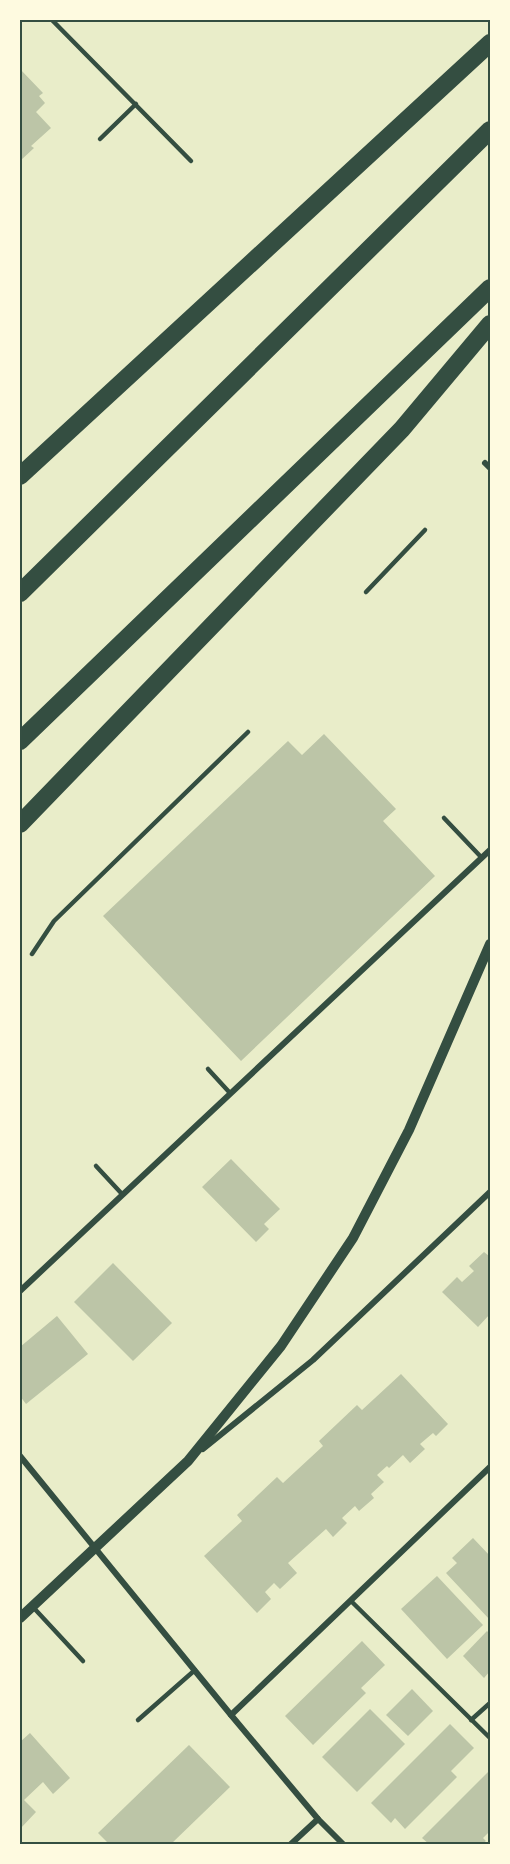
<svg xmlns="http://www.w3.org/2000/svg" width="510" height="1864" viewBox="0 0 510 1864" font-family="Arial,sans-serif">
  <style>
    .building { fill: #bcc5a7 }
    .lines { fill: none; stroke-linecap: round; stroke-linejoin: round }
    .service { stroke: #344e41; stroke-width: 4.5 }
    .minor { stroke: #344e41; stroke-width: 6 }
    .tertiary { stroke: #344e41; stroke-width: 10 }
    .motorway { stroke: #344e41; stroke-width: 18 }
    .neatline { fill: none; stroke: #344e41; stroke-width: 2 }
  </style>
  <rect width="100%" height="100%" fill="#e9edc9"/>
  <g class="building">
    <polygon points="20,69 43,93 39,96 45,103 36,112 51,128 31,146 34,148 20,161"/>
    <polygon points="324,734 396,809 383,821 435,876 241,1061 103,916 288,741 302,755"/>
    <polygon points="231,1159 280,1209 264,1224 269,1229 256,1242 202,1187"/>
    <polygon points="484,1252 489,1256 490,1254 490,1314 478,1327 442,1292 457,1277 462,1282 474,1271 469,1266"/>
    <polygon points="113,1263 172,1323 133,1361 74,1302"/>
    <polygon points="57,1316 88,1354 26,1404 20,1396 20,1347"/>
    <polygon points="401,1374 448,1424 436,1436 433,1433 420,1444 425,1449 410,1463 403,1455 389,1468 387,1466 377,1475 384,1482 371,1494 374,1498 359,1511 355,1506 342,1518 347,1523 333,1537 326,1529 288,1563 297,1573 280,1589 274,1583 265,1592 271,1599 257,1613 204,1556 242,1521 237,1515 277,1477 283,1483 323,1446 319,1441 357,1405 362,1410"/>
    <polygon points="473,1538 490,1556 490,1620 446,1573 457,1563 452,1558"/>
    <polygon points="437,1576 483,1625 447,1659 401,1609"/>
    <polygon points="487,1631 490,1634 490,1671 484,1678 463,1656"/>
    <polygon points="362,1641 385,1665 361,1688 366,1693 313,1745 285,1716"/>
    <polygon points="412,1689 433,1711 408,1736 386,1715"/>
    <polygon points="370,1709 405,1744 357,1792 322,1757"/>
    <polygon points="450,1724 474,1748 451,1771 457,1777 405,1829 395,1818 391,1823 371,1803"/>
    <polygon points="30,1733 70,1778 53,1794 43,1782 24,1800 36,1812 20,1829 20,1742"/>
    <polygon points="189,1745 230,1787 171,1844 109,1844 98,1833"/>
    <polygon points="490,1770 490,1831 483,1838 486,1841 482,1844 429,1844 422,1838"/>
  </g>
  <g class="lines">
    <g class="service">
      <polyline points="52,20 191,161"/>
      <polyline points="100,139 136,104"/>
      <polyline points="366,592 425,530"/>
      <polyline points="444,818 482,858"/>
      <polyline points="32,954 54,921 248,732"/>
      <polyline points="208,1069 230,1093"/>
      <polyline points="96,1166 122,1194"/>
      <polyline points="352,1602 490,1738"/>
      <polyline points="32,1606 83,1661"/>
      <polyline points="138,1720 195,1670"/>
      <polyline points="471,1720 490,1703"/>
    </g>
    <g class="minor">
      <polyline points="485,463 490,468"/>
      <polyline points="20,1291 490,850"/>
      <polyline points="203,1449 313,1360 490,1192"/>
      <polyline points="20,1456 231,1715 318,1819 343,1844"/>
      <polyline points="231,1715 490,1467"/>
      <polyline points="291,1844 318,1819"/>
    </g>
    <polyline class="tertiary" points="20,1618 188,1461 281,1346 353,1238 409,1130 490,944"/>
    <g class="motorway">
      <polyline points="20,476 490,43"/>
      <polyline points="20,593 490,130"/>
      <polyline points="20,741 490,288"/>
      <polyline points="20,824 402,429 490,324"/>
    </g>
  </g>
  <rect width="510" height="1864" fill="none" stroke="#fefae0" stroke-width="42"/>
  <rect x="21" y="21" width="468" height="1822" class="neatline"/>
</svg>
